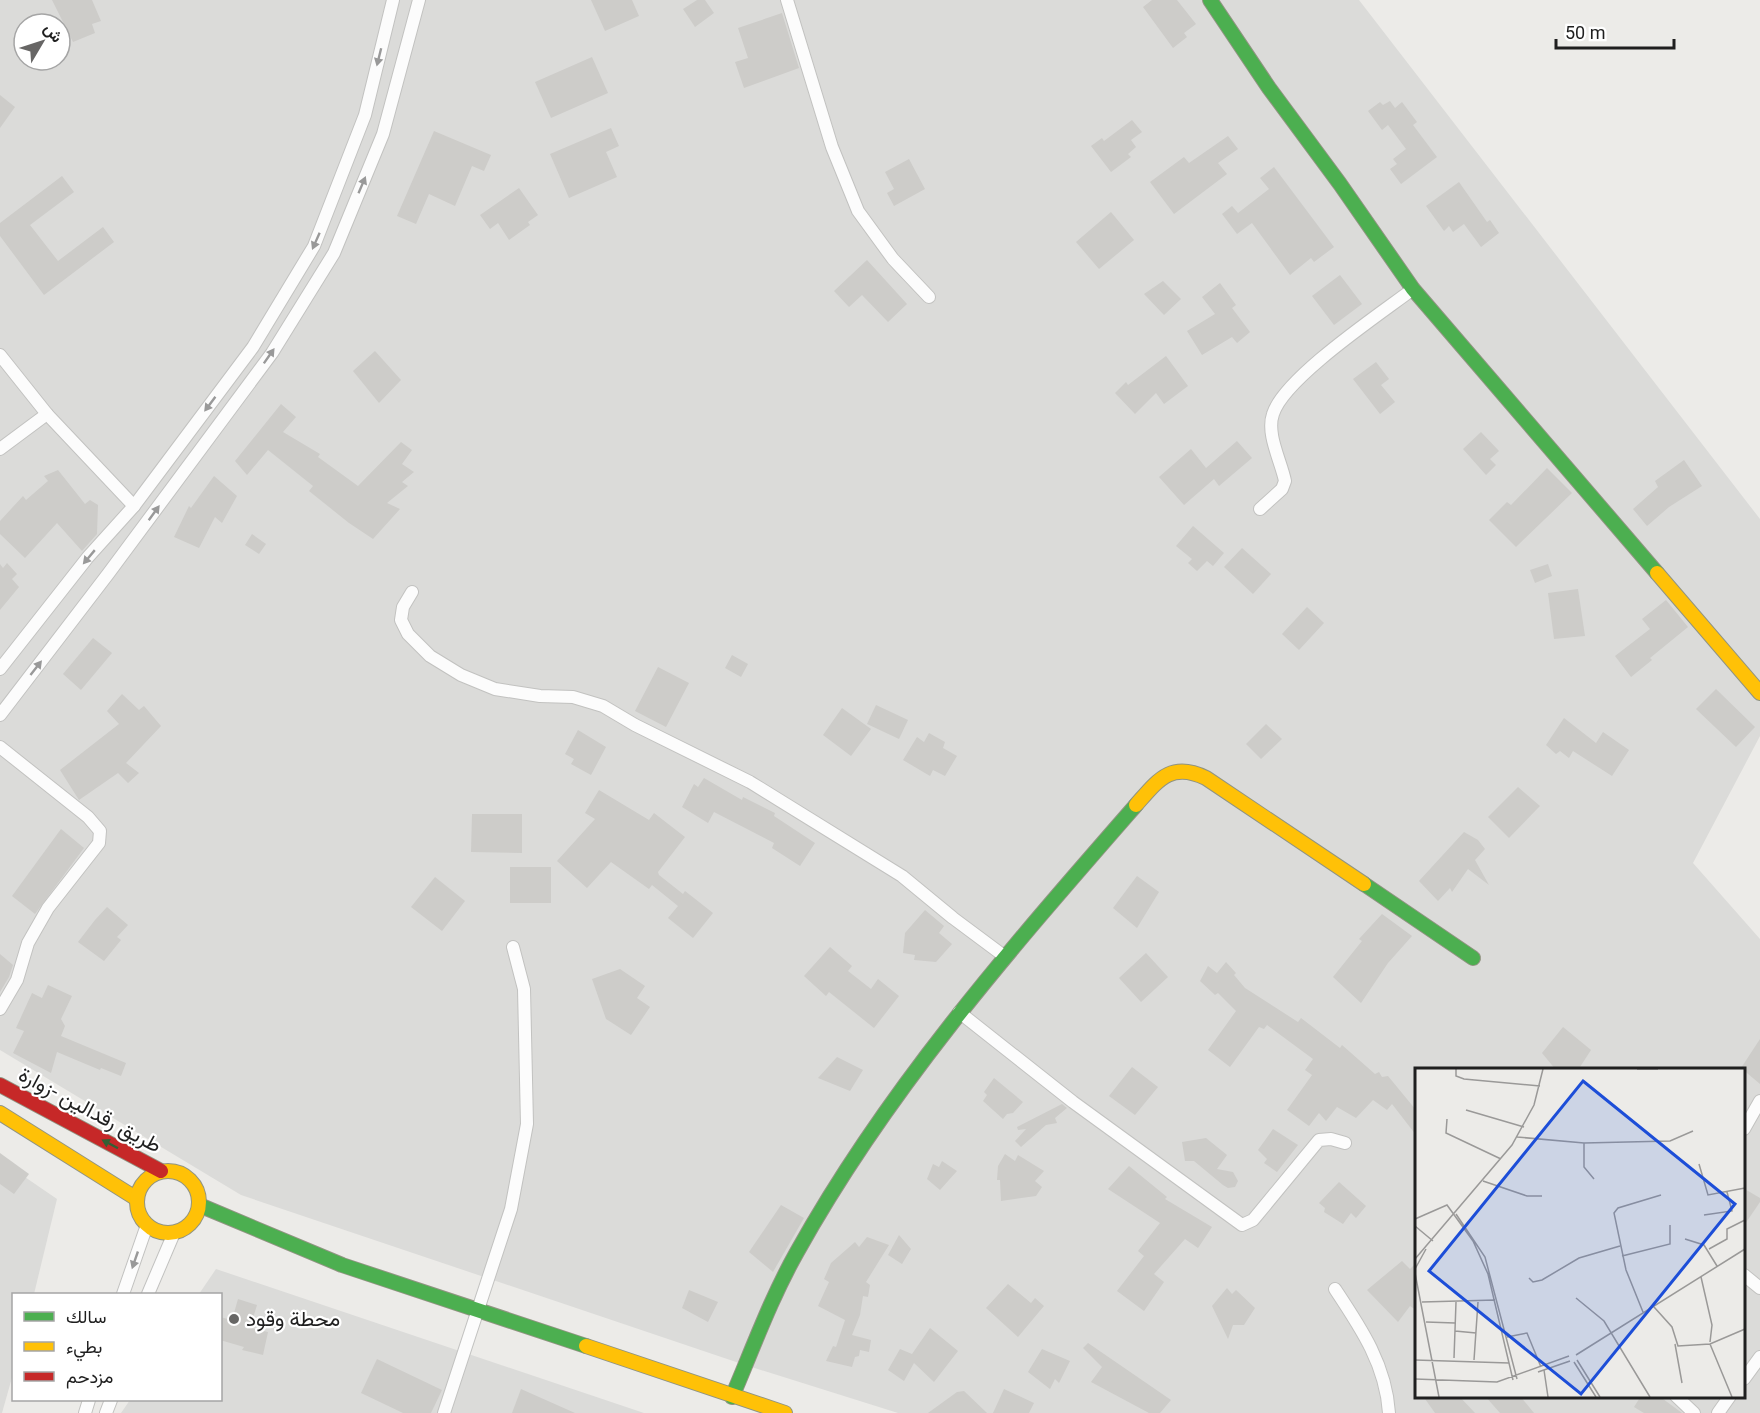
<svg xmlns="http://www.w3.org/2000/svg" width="1760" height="1413" viewBox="0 0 1760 1413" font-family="Roboto,Vazirmatn,sans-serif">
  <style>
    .residential { fill: #dbdbd9; fill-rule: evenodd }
    .building { fill: #cdccc9 }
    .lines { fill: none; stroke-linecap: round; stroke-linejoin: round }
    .street-casing { stroke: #c2c2c0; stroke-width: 14 }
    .fast-casing { stroke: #919482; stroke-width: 16 }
    .slow-casing { stroke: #919482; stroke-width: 16 }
    .jam-casing { stroke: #919482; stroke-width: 16 }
    .street { stroke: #fcfcfc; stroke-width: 12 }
    .fast { stroke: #4caf50; stroke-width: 14 }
    .slow { stroke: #ffc107; stroke-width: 14 }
    .jam { stroke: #c62828; stroke-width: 14 }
    .oneway { fill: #999 }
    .oneway2 { fill: #336035 }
    .poi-dot { fill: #676665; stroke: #fff; stroke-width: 2 }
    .labels { text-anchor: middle; stroke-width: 4.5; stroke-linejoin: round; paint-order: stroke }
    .street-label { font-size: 21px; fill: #1f1f1f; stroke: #fff }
    .poi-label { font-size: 21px; fill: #1f1f1f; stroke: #fff; text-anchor: start }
    .inset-road { fill: none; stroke: #9a9998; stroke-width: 1.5 }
    .view { fill: #1d4ed8; fill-opacity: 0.15; stroke: #1d4ed8; stroke-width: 3 }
    .inset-edge { fill: none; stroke: #1f1f1f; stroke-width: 3 }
  </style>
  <rect width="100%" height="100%" fill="#ecebe8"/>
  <g class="residential">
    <path d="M0,0H1359L1760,519V736L1693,863L1760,939V1413H898L742,1364L241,1195L0,1050ZM24,24H60V60H24ZM1416,1070H1744V1396H1416Z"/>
    <polygon points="0,1160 57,1199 34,1294 14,1294 13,1374 2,1413 0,1413"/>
    <polygon points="216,1269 644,1413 121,1413 130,1400 220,1400 220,1294 199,1294"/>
  </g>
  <g class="building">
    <polygon points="52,0 92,0 101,21 92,24 95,33 73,42"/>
    <polygon points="591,0 632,0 639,16 605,31"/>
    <polygon points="697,0 705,0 714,13 695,27 683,9"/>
    <polygon points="1152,0 1177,0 1196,24 1184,33 1187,37 1173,48 1143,7"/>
    <polygon points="782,13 799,68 744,88 735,62 748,58 738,28"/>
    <polygon points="592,57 608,93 551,118 535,82"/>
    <polygon points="0,95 15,107 0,128"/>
    <polygon points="1390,101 1395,108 1402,102 1417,122 1413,125 1437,157 1401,184 1390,169 1397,164 1393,159 1406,149 1388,125 1382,130 1368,111 1380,102 1383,105"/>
    <polygon points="1132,120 1142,132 1131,140 1136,147 1128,154 1131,157 1111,172 1091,146 1102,138 1104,141"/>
    <polygon points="611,128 619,146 606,152 617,177 569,198 550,154"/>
    <polygon points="434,131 491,155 484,171 472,166 455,206 429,194 416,224 397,216"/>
    <polygon points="1228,136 1238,149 1218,163 1227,174 1174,214 1150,182 1184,157 1189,163"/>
    <polygon points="909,159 925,189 894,206 887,193 894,189 885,172"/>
    <polygon points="1274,167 1334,247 1314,262 1311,258 1290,275 1252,223 1237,234 1222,214 1232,206 1238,213 1269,189 1260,178"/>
    <polygon points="62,176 74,192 30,225 58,261 103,227 114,242 44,295 0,236 0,223"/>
    <polygon points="1459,182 1487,222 1490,220 1499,233 1481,247 1464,224 1453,232 1449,226 1444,231 1426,206"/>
    <polygon points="519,188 538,215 528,222 530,225 509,240 498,223 490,229 480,215"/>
    <polygon points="1111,212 1134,240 1099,269 1076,242"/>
    <polygon points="867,260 907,304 888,322 862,295 849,307 834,291"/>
    <polygon points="1340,275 1362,304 1334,325 1312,296"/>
    <polygon points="1163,281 1181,299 1164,315 1144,294"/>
    <polygon points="1220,283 1236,305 1232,308 1250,332 1237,343 1232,337 1202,355 1187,331 1215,314 1202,297"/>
    <polygon points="375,351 401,380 379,403 353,371"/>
    <polygon points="1166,356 1188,386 1164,404 1156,393 1135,414 1115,393 1126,382 1128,385"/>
    <polygon points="1376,362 1389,379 1381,385 1395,402 1380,414 1353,379"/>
    <polygon points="281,404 296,417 283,432 320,454 318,457 358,486 401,442 412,450 402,464 414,472 402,482 408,486 387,503 400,509 373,539 349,523 309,491 313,486 268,450 247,475 235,461"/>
    <polygon points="1481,432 1499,451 1490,459 1496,465 1486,475 1463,449"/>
    <polygon points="1237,441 1252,458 1219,486 1214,479 1184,505 1159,477 1191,449 1206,468"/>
    <polygon points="1684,460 1702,486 1669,507 1647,526 1633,509 1658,487 1655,481"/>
    <polygon points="1547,468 1572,493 1516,547 1489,520 1507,502 1511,505"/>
    <polygon points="58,470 85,504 90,500 98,505 97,534 82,551 57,523 25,558 0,534 0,521 23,496 26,500 48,481 44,476"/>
    <polygon points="214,476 237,496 222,523 215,517 199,548 174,537 189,506 191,508"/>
    <polygon points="1193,526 1224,553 1213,566 1207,561 1197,571 1188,563 1192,559 1176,546"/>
    <polygon points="252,534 266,544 259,554 245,545"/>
    <polygon points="1242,548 1271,574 1253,594 1224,567"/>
    <polygon points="7,563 17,574 12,579 19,587 0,610 0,564 3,568"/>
    <polygon points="1548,564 1552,576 1535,583 1530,570"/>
    <polygon points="1578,589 1585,636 1554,639 1548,593"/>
    <polygon points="1666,600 1688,627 1650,658 1652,660 1631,677 1615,656 1650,629 1642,619"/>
    <polygon points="1307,607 1324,623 1299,650 1282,634"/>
    <polygon points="93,638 112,653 81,690 63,674"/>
    <polygon points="732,655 748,664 741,677 725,668"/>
    <polygon points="658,667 689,683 666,727 635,711"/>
    <polygon points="1716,689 1755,727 1736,747 1696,709"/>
    <polygon points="122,694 139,710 144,706 161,726 126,763 139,773 128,783 118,773 79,800 60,770 119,724 107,711"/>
    <polygon points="876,705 908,720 899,739 867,724"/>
    <polygon points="842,708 871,729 851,756 823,735"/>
    <polygon points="1564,718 1596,743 1603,732 1629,750 1612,776 1573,751 1569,758 1560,751 1556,754 1546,745"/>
    <polygon points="1266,724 1282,739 1261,759 1246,744"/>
    <polygon points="578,730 606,747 591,775 571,764 574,759 565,754"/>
    <polygon points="929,733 945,742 943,748 957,756 945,776 933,770 930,776 903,760 917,737 924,742"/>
    <polygon points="704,778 742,800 743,797 775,813 774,816 815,843 800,866 772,848 774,843 714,812 708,823 682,807 694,784 698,787"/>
    <polygon points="1518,787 1540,806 1509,838 1488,817"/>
    <polygon points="599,790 649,820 654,813 685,837 658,872 659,875 683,894 685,891 713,913 693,938 668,918 678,906 652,885 649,889 611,862 587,888 557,861 595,819 585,813"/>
    <polygon points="472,814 522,814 522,853 471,852"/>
    <polygon points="61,829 84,848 35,914 12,896"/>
    <polygon points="1464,832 1478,840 1485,849 1475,860 1489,885 1468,869 1452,892 1450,888 1438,901 1419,881"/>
    <rect x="510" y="867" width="41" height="36"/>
    <polygon points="1137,876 1159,892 1137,928 1113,908"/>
    <polygon points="435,877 465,901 442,931 411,907"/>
    <polygon points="107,907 128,925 117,937 121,940 104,961 78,942 95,920"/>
    <polygon points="925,910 944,926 939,933 952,944 936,962 914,960 915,955 903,953 905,933"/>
    <polygon points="1382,914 1412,936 1388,963 1361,1003 1333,977 1362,941 1359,939"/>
    <polygon points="830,947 852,966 848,971 871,989 878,979 899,996 874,1028 829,992 826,996 804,976"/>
    <polygon points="1146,953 1168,977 1141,1002 1119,978"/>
    <polygon points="0,954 13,965 9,977 0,992"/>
    <polygon points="1226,962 1236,973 1234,975 1245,988 1298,1022 1301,1018 1340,1048 1342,1045 1375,1074 1379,1072 1382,1077 1388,1076 1416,1110 1416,1135 1392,1104 1387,1110 1373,1100 1356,1118 1337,1107 1326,1121 1319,1113 1309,1126 1287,1110 1312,1075 1305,1070 1313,1059 1267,1025 1264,1029 1259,1027 1230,1067 1208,1050 1236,1011 1218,993 1215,995 1200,981 1208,966 1217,973"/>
    <polygon points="620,969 645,986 637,998 650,1007 631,1035 606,1019 592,979"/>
    <polygon points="48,985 72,996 61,1019 65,1026 61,1036 126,1063 121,1076 101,1068 100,1070 57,1052 51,1073 13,1053 24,1031 16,1028 32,993 42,998"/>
    <polygon points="1563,1027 1591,1050 1578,1070 1556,1070 1542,1053"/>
    <polygon points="1760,1039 1760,1084 1741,1068"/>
    <polygon points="837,1057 863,1070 850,1091 818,1078"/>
    <polygon points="1132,1067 1158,1087 1135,1115 1109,1096"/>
    <polygon points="994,1078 1023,1102 1013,1113 1007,1114 1003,1119 983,1101 987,1095 984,1092"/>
    <polygon points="1062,1104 1067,1108 1055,1118 1057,1123 1046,1125 1021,1147 1015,1141 1026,1129 1018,1130 1017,1127"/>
    <polygon points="1273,1129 1298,1145 1277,1172 1264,1163 1267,1159 1258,1150"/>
    <polygon points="1206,1138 1227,1155 1217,1169 1233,1172 1238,1181 1235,1187 1228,1188 1223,1185 1194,1161 1185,1161 1182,1142"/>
    <polygon points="0,1153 29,1174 14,1194 0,1184"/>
    <polygon points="1005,1154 1015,1161 1018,1155 1044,1171 1035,1181 1042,1187 1036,1196 1001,1201 1000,1180 997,1180 998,1166"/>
    <polygon points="942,1161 957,1171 940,1190 927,1179 933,1164 939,1167"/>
    <polygon points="1129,1166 1167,1197 1165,1199 1212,1227 1198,1248 1185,1239 1154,1274 1164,1282 1144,1311 1117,1291 1144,1256 1138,1251 1160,1223 1108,1189"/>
    <polygon points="1339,1182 1366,1206 1356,1218 1351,1213 1343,1224 1324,1212 1325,1208 1319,1203"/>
    <polygon points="1743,1188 1760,1198 1760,1202 1743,1227"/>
    <polygon points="781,1205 804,1218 773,1272 749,1252"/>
    <polygon points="899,1235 911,1249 902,1264 888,1255"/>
    <polygon points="867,1237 889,1245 866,1282 870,1285 868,1297 863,1296 860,1315 852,1335 871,1340 869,1352 860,1350 859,1356 855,1357 852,1367 826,1361 833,1346 836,1347 845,1320 818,1306 829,1282 824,1279 831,1263 855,1242 859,1247"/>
    <polygon points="1402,1261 1410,1269 1416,1263 1416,1310 1410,1306 1398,1322 1367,1290"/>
    <polygon points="1008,1284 1031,1303 1035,1298 1044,1306 1018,1337 986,1308"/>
    <polygon points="1227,1288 1232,1294 1236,1290 1255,1308 1244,1325 1233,1325 1228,1339 1212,1306"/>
    <polygon points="689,1290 718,1302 708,1322 682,1308"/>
    <polygon points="238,1299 257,1305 250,1328 268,1332 263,1355 242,1350 244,1347 220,1340 220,1317 232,1320"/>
    <polygon points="930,1328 958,1351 934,1382 914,1363 904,1381 888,1370 900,1349 912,1354"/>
    <polygon points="1088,1343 1171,1400 1160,1413 1149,1413 1091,1382 1102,1367 1083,1348"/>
    <polygon points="1042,1349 1070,1361 1059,1383 1055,1379 1050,1389 1028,1372"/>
    <polygon points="377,1359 442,1390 431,1413 403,1413 361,1393"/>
    <polygon points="521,1389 575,1413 512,1413"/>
    <polygon points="1004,1389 1034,1403 1029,1413 993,1413"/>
    <polygon points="964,1391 987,1413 928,1413 957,1392"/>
    <polygon points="1423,1396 1459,1396 1475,1413 1435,1413"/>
    <polygon points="1485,1396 1520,1396 1534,1413 1500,1413"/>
    <polygon points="1641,1396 1659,1396 1682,1413 1644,1413 1634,1407"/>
  </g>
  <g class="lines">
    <g class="street-casing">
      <g id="street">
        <polyline points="787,0 832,147 858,211 893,259 929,297"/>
        <polyline points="0,355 47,414 134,506"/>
        <polyline points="0,449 47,414"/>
        <path d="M1260,509L1282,489L1285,481C1281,461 1266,434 1273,414C1284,378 1380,314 1413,289"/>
        <polyline points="412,592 403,607 401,620 408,634 430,656 461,675 495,689 540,696 573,697 603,706 635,725 750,782 902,876 953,918 1004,956"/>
        <polyline points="0,669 88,557 134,506 253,347 314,246 365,115 393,0"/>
        <polyline points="0,715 108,574 272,353 334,253 383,134 419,0"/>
        <polyline points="0,747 88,817 100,831 99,843 48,908 28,943 17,980 0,1009"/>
        <polyline points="959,1012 1073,1102 1242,1225 1253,1220 1319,1140 1331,1139 1345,1143"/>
        <polyline points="1744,1129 1760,1101"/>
        <polyline points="1744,1275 1760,1288"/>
        <path d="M1335,1289C1361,1328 1386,1365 1389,1413"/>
        <polyline points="123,1294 147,1225"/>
        <polyline points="148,1294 174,1233"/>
        <polyline points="1744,1379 1760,1357"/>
        <polyline points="1676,1396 1694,1413"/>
        <polyline points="85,1413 89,1400"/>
        <polyline points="106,1413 111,1400"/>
        <polyline points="444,1413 511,1209 527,1124 524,989 513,947"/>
        <polyline points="1718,1413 1730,1396"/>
      </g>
    </g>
    <g class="fast-casing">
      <g id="fast">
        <polyline points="1210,0 1269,88 1340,184 1413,289 1657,573"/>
        <polyline points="1364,884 1473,958"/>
        <polyline points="199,1205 342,1265 586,1346"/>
        <path d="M732,1397C753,1348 771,1298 797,1252C888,1088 1013,946 1136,805"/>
      </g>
    </g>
    <g class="slow-casing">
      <g id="slow">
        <polyline points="1657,573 1760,693"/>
        <path d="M1136,805C1158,780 1171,761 1206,778L1364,884"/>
        <polyline points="0,1113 137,1199"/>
        <circle cx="168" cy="1202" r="31"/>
        <polyline points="586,1346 785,1413"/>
      </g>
    </g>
    <g class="jam-casing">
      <polyline id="jam" points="0,1085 161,1171"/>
    </g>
    <use href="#street" class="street"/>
    <use href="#fast" class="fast"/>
    <use href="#slow" class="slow"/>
    <use href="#jam" class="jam"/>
  </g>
  <defs><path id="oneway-solid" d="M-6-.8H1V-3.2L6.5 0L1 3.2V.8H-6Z" transform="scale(1.5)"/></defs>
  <g class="oneway">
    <use href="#oneway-solid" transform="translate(379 57) rotate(104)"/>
    <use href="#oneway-solid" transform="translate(362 185) rotate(-67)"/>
    <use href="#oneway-solid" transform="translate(316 241) rotate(114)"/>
    <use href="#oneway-solid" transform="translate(269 356) rotate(-55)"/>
    <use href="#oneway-solid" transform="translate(210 404) rotate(127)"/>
    <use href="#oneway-solid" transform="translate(154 513) rotate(-54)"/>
    <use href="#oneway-solid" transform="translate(89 557) rotate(130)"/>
    <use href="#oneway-solid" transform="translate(36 668) rotate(-52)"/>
    <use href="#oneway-solid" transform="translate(135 1260) rotate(109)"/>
  </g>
  <use class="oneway2" href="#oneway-solid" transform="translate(110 1144) rotate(-152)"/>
  <circle class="poi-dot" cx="234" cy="1319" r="6"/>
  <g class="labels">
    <g class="street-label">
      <text transform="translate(90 1110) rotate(28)" y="7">طريق رقدالين -زوارة</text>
    </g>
    <g class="poi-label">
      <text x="246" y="1326">محطة وقود</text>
    </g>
  </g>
  <g transform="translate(1415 1068)">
    <rect width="330" height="330" fill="#ecebe8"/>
    <path class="inset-road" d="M41,1V8L49,11L125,18M222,1H243M51,42L109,59M32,51L31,65L86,91M102,69L169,75L255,73L278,63M169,75V99L179,111M284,96L293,127L330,120M68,113L112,128H127M41,146L70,189L102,311M289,147L317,143L312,124M0,151L32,137L58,173L73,206L98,312M0,158L18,173M270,171L289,177L302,198M294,181L312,171V161L330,152M207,188L255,176V157M0,191L97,77L119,37L128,1M0,201L11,181M0,205L24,329M286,209L297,257L295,274M114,210L118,214L127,212L164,190L205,178M161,230L189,253L235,329M7,234L80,232M239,239L257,259L263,278L295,276L330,261M228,244L211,202L199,145L203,140L246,127M11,254L40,255M40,263L61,265M92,269L112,265L126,299M260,276L267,315M295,276L317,329M161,287L330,181M39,290L41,234M0,292L94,295M59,292L63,234M162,292L185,329M159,294L181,329M129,302L133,329M123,304L155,293M0,311L82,314L154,288"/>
    <path class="view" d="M168,13L320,136L166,326L14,203Z"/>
    <rect width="330" height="330" class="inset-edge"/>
  </g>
  <rect x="12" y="1293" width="210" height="108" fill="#ffffff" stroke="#a5a5a5" stroke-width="1.5"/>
  <rect x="24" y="1312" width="30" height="9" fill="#4caf50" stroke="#a5a5a5" stroke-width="1.5"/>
  <text x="66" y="1323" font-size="18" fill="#1f1f1f">سالك</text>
  <rect x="24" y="1342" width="30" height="9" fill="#ffc107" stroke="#a5a5a5" stroke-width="1.5"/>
  <text x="66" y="1353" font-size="18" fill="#1f1f1f">بطيء</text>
  <rect x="24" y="1372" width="30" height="9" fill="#c62828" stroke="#a5a5a5" stroke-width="1.5"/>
  <text x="66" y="1383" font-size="18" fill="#1f1f1f">مزدحم</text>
  <g transform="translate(42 42) rotate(51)"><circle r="28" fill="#ffffff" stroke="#a5a5a5" stroke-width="1.5"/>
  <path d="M0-4.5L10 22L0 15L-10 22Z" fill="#676665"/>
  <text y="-9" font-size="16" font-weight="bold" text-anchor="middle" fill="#1f1f1f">ش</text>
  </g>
  <path d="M1556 39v9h118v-9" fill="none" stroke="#1f1f1f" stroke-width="3"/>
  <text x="1565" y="39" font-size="18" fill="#1f1f1f" stroke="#ffffff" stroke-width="4.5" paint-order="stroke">50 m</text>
</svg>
